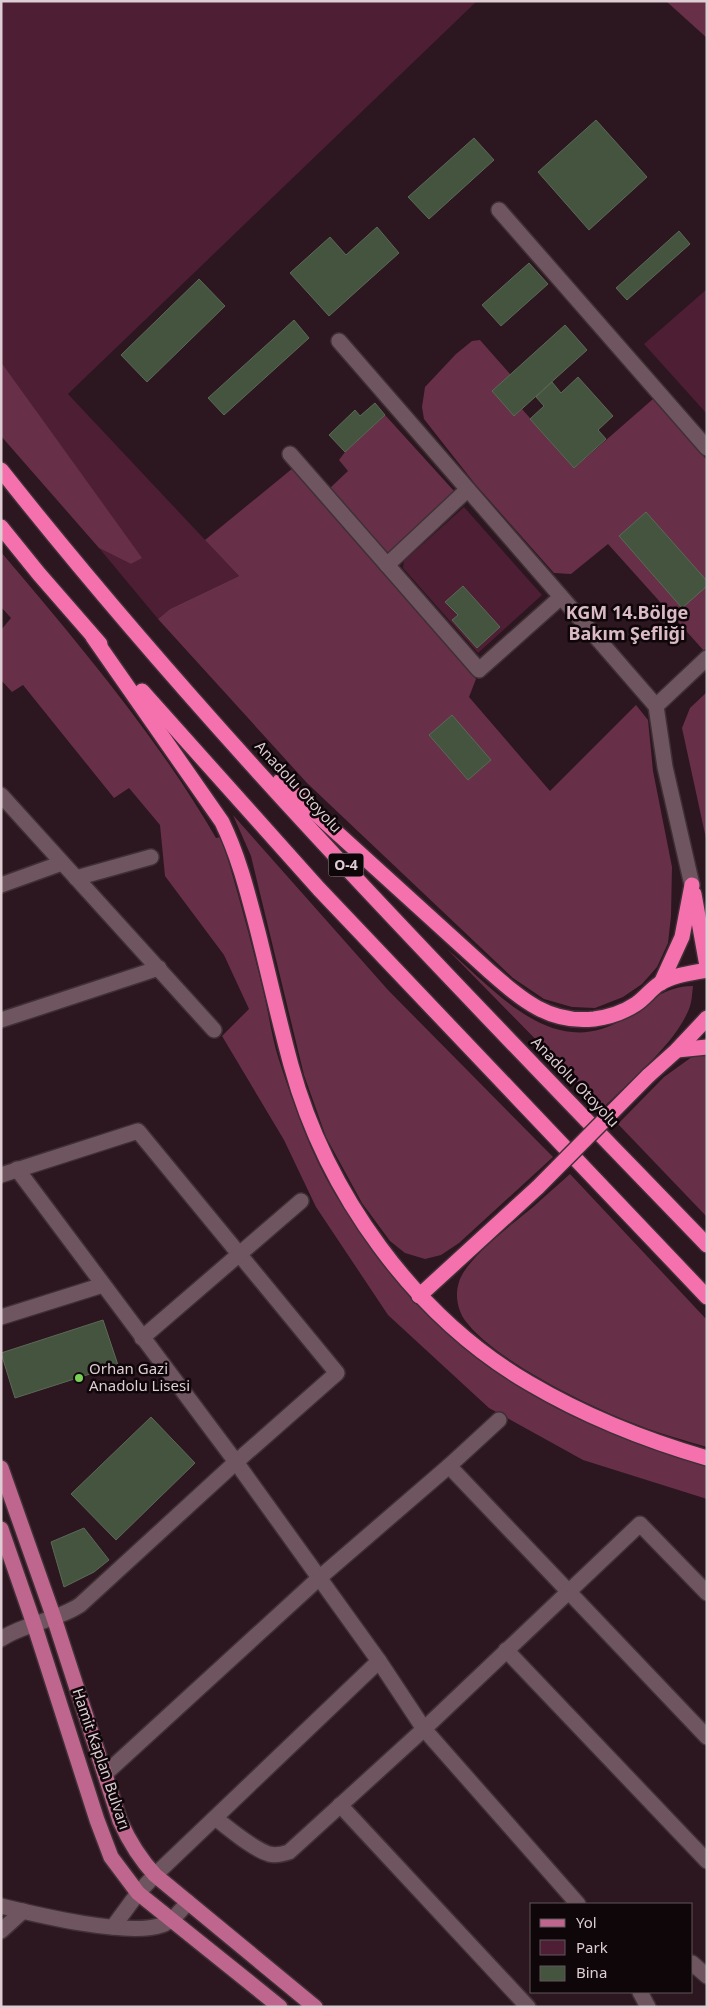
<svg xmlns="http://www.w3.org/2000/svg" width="708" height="2008" viewBox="0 0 708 2008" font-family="'Noto Sans',sans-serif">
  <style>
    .green { fill: #4d1e34 }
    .forest { fill: #673048 }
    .building { fill: #45543f; stroke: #5a6a55 }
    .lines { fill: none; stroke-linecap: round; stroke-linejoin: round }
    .minor-casing { stroke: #403036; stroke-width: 18 }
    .major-casing { stroke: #403036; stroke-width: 18 }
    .highway-casing { stroke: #403036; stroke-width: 18 }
    .minor { stroke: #6f555f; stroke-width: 15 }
    .major { stroke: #bf668e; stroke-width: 15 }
    .highway { stroke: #f571ad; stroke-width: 15 }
    .highway-bridge-casing { stroke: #403036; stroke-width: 18; stroke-linecap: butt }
    .highway-bridge { stroke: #f571ad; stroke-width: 15 }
    .poi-dot { fill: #7ad156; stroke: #0e0609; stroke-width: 2 }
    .labels { text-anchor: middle; stroke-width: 5; stroke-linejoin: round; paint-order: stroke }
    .shield { fill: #0e0609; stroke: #a09297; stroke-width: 1 }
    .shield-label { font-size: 14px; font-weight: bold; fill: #deced4 }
    .street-label { font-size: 15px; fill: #deced4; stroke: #0e0609 }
    .poi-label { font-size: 15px; fill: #deced4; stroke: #0e0609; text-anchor: start }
    .quarter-label { font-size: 18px; font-weight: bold; fill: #d9bac5; stroke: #0e0609 }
  </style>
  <rect width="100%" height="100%" fill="#2c161f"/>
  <g class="green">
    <polygon points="1,1 477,1 68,394 239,576 170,609 158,619 99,548 131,564 141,558 1,362"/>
    <polygon points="707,289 707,414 644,344"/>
    <polygon points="464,507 542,595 478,653 403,568 404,561"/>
  </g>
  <g class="forest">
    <polygon points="666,1 707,1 707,38"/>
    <polygon points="480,340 510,374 514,416 522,409 574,468 653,399 707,460 707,649 705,652 608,544 571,574 554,573 475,484 424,419 422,407 425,387 456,354 472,341"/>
    <polygon points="1,362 142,558 131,564 99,548 1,436"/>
    <polygon points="385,415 454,491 388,554 330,488 348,471 339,460 345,452"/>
    <polygon points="293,468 476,679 469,697 550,791 636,705 648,720 653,771 672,867 671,916 668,943 657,967 642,984 623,997 595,1008 572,1007 544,999 513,978 307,783 158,619 170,609 239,576 205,540"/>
    <path d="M1,552C77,642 157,736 216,838L221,837C237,888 251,941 264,994C269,1015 272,1039 279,1060C294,1105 310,1153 335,1194C388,1281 464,1361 556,1408C604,1433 655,1450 707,1466V1499L583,1460L489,1408L388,1315L316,1207L284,1140L222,1036L249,1009L224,955L165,876L160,825L129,788L114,798L23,685L12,692L1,680V630L11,618L1,607Z"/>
    <polygon points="707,692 707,843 682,728 690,708"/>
    <polygon points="233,815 388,990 553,1157 459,1243 441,1255 425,1259 405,1253 390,1241 362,1203 326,1137 304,1075 251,856"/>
    <path d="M447,949C497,992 554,1063 625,1018C648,1003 664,986 693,986C692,994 692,1002 689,1009C675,1044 629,1082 603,1108Z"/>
    <polygon points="696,1054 707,1054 707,1217 618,1124 664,1077"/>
    <path d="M570,1174L707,1320V1447C684,1440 660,1434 638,1425C590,1407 493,1360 464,1319C457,1308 455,1294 459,1282C466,1258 514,1223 533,1207C545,1196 558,1185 570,1174Z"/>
  </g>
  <g class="building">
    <polygon points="596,120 647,177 589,230 538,172"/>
    <polygon points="474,138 494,160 429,219 408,197"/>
    <polygon points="377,227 399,253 329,316 290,273 330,237 346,255"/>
    <polygon points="679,231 690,244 627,300 616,288"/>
    <polygon points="529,263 548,284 501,326 482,305"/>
    <polygon points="199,279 225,306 147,382 121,355"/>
    <polygon points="294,320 309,338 224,415 208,398"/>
    <polygon points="565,325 587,350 514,416 492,391"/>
    <polygon points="578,377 613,416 598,430 606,439 574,468 530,419 544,406 536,397 552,382 561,393"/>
    <polygon points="375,403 385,415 345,452 329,435 355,410 360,416"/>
    <polygon points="646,512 707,581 707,586 682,608 619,536"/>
    <polygon points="463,586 500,627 477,648 452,620 458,615 445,602"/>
    <polygon points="452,715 491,760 468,780 429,735"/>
    <polygon points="103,1320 118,1365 15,1398 1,1353"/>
    <polygon points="151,1417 195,1463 116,1540 71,1494"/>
    <polygon points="84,1528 109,1560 94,1572 64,1587 51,1542"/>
  </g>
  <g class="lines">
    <g class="minor-casing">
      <g id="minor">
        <polyline points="499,210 707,448"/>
        <polyline points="339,341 656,706"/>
        <polyline points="290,454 479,670 561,597"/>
        <polyline points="387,565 467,490"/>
        <polyline points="1,795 214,1030"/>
        <polyline points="76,878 151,857"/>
        <polyline points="1,885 62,863"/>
        <polyline points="692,885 665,767 656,706 707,658"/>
        <polyline points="1,1020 159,968"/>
        <polyline points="17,1169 236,1462 379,1661 424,1729 578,1904"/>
        <path d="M1,1175L138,1131L337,1373L236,1462L80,1605C56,1621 25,1623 1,1639"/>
        <polyline points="1,1317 103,1285"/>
        <polyline points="142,1338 301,1201"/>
        <polyline points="449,1466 707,1737"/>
        <polyline points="506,1650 707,1861"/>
        <polyline points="105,1774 318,1579 449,1466 499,1420"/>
        <polyline points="340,1805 528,2007"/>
        <path d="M215,1818C230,1829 251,1848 269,1854C276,1856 283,1854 289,1852L424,1729L640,1524L707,1593"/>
        <path d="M1,1906C38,1915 128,1937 162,1925C173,1921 180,1911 188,1902"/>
        <polyline points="113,1927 138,1893 155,1875 379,1661"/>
        <polyline points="1,1931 23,1911"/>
        <polyline points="692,1963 707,1976"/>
        <polyline points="640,1992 648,2007"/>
      </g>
    </g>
    <g class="major-casing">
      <g id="major">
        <path d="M1,1468L54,1618L120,1821C129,1841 140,1859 155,1875L315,2007"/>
        <polyline points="1,1529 34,1624 97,1820 111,1857 138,1893 280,2007"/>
      </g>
    </g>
    <g class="highway-casing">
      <g id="highway">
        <path d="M1,470C218,744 465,994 707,1245"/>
        <polyline points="1,527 39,574 100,644"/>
        <path d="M93,637L222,822C239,857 248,894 258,932C269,976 279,1021 291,1065C326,1193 414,1316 529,1383C585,1416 645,1440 707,1458"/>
        <polyline points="142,691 319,889 707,1297"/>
        <path d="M280,781L488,970C520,998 548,1024 594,1019C609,1017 624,1012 636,1004C645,998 651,989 659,984C672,975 692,973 707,970"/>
        <polyline points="694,894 707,966"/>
        <polyline points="661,983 682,937 692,885"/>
        <polyline points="677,1050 707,1047"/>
        <polyline points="648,1076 677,1050 707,1018"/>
        <polyline points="419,1296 538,1187"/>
      </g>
    </g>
    <use href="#minor" class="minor"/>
    <use href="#major" class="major"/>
    <use href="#highway" class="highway"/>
    <g class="highway-bridge-casing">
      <polyline id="highway-bridge" points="538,1187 648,1076"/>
    </g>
    <use href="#highway-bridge" class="highway-bridge"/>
  </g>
  <circle class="poi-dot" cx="79" cy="1378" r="5"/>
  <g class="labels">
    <rect class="shield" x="328.5" y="853.5" width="35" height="23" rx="4"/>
    <g class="shield-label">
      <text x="346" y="870">O-4</text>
    </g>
    <g class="street-label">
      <text transform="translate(298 787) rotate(47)" y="5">Anadolu Otoyolu</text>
      <text transform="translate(575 1082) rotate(46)" y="5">Anadolu Otoyolu</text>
      <text transform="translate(101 1759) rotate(71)" y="5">Hamit Kaplan Bulvarı</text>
    </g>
    <g class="poi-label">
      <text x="89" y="1374">Orhan Gazi<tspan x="89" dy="17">Anadolu Lisesi</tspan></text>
    </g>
    <g class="quarter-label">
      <text x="627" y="619">KGM 14.Bölge<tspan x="627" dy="21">Bakım Şefliği</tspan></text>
    </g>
  </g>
  <rect width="708" height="2008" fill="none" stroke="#deced4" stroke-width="5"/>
  <rect x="530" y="1903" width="162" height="90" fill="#0e0609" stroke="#61565a"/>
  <rect x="540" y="1919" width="25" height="8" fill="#bf668e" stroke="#61565a"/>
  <text x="576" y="1928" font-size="15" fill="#deced4">Yol</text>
  <rect x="540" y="1940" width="25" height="15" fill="#4d1e34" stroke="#61565a"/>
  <text x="576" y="1953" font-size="15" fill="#deced4">Park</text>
  <rect x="540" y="1966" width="25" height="15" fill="#45543f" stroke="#61565a"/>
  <text x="576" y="1978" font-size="15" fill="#deced4">Bina</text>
</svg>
